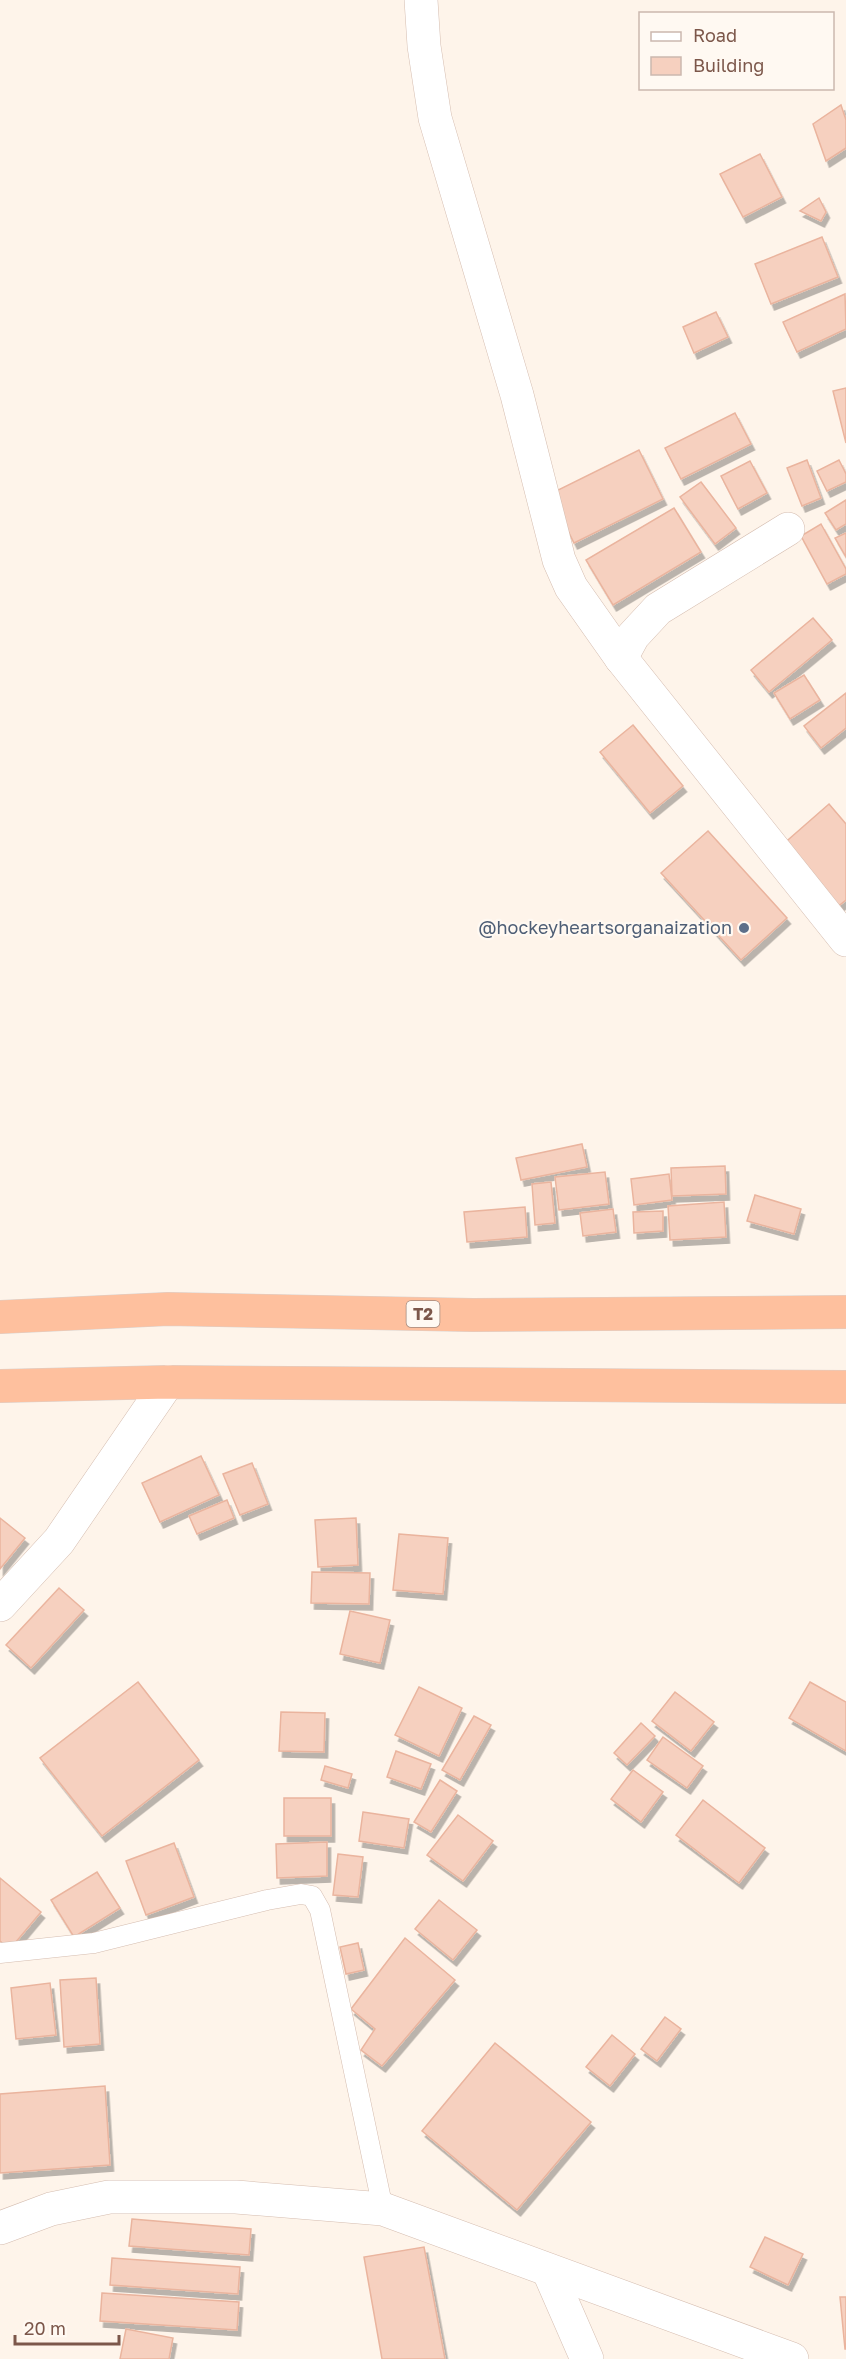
<svg xmlns="http://www.w3.org/2000/svg" width="846" height="2359" viewBox="0 0 846 2359" font-family="'Golos Text',sans-serif">
  <style>
    .building { fill: #f6d0bf; stroke: #eab49e; stroke-width: 1.5; filter: url(#shadow) }
    .lines { fill: none; stroke-linecap: round; stroke-linejoin: round }
    .service-casing { stroke: #d5bdb0; stroke-width: 21 }
    .minor-casing { stroke: #d5bdb0; stroke-width: 34 }
    .trunk-casing { stroke: #dad0cc; stroke-width: 34 }
    .service { stroke: #fff; stroke-width: 20 }
    .minor { stroke: #fff; stroke-width: 33 }
    .trunk { stroke: #fec09e; stroke-width: 33 }
    .service-dot { fill: #5c6f8a; stroke: #fff9f2; stroke-width: 2 }
    .labels { text-anchor: middle; stroke-width: 4.5; stroke-linejoin: round; paint-order: stroke }
    .shield { fill: #fff9f2; stroke: #a3887c; stroke-width: 1.5 }
    .shield-label { font-size: 16px; font-weight: bold; fill: #7c574a }
    .service-label { font-size: 18px; fill: #4e5e75; stroke: #fff9f2; text-anchor: end }
  </style>
  <defs>
    <filter id="shadow"><feDropShadow dx="3.5" dy="6" stdDeviation="0" flood-color="#0004"/></filter>
  </defs>
  <rect width="100%" height="100%" fill="#fef4ea"/>
  <g class="building">
    <polygon points="841,105 846,120 846,148 826,161 813,124"/>
    <polygon points="760,154 782,197 743,217 720,174"/>
    <polygon points="819,198 826,212 821,221 800,211"/>
    <polygon points="822,237 838,277 771,304 755,264"/>
    <polygon points="845,294 846,329 797,352 783,322"/>
    <polygon points="716,312 728,337 694,353 683,327"/>
    <polygon points="846,388 846,443 833,391"/>
    <polygon points="735,413 751,444 681,479 665,448"/>
    <polygon points="639,450 663,499 574,543 550,494"/>
    <polygon points="807,460 821,498 802,506 787,468"/>
    <polygon points="839,460 846,474 846,482 827,491 817,471"/>
    <polygon points="750,461 767,493 738,509 721,476"/>
    <polygon points="701,482 736,528 715,544 680,497"/>
    <polygon points="846,500 846,524 836,530 825,513"/>
    <polygon points="674,508 701,552 613,605 586,560"/>
    <polygon points="821,524 846,569 846,574 827,584 801,536"/>
    <polygon points="846,533 846,557 835,538"/>
    <polygon points="813,618 832,640 769,692 751,670"/>
    <polygon points="804,675 820,700 790,719 774,693"/>
    <polygon points="846,693 846,728 821,748 804,726"/>
    <polygon points="633,725 683,786 650,813 600,752"/>
    <polygon points="829,804 846,824 846,900 836,908 781,846"/>
    <polygon points="708,831 787,918 741,960 661,873"/>
    <polygon points="582,1144 587,1167 521,1180 516,1158"/>
    <polygon points="725,1166 726,1194 672,1196 671,1168"/>
    <polygon points="605,1172 609,1204 559,1210 555,1177"/>
    <polygon points="669,1174 672,1200 634,1205 631,1179"/>
    <polygon points="551,1182 555,1223 535,1225 532,1184"/>
    <polygon points="755,1195 801,1209 794,1234 747,1221"/>
    <polygon points="724,1202 726,1237 670,1240 668,1206"/>
    <polygon points="525,1207 527,1237 467,1242 464,1212"/>
    <polygon points="613,1209 616,1232 583,1236 580,1213"/>
    <polygon points="663,1211 663,1231 634,1233 633,1212"/>
    <polygon points="201,1456 219,1495 160,1522 142,1483"/>
    <polygon points="252,1463 268,1504 240,1515 223,1474"/>
    <polygon points="227,1500 234,1518 197,1534 189,1516"/>
    <polygon points="0,1518 25,1538 0,1569"/>
    <polygon points="356,1518 358,1565 318,1567 315,1520"/>
    <polygon points="399,1534 448,1538 443,1594 393,1590"/>
    <polygon points="312,1572 370,1573 369,1604 311,1603"/>
    <polygon points="59,1588 84,1610 31,1668 6,1645"/>
    <polygon points="350,1611 390,1620 380,1663 340,1654"/>
    <polygon points="138,1682 199,1760 102,1836 40,1758"/>
    <polygon points="810,1682 846,1702 846,1751 789,1718"/>
    <polygon points="419,1687 462,1708 439,1756 395,1735"/>
    <polygon points="675,1692 714,1722 691,1751 652,1721"/>
    <polygon points="281,1712 325,1713 324,1752 279,1751"/>
    <polygon points="474,1716 491,1725 460,1780 442,1770"/>
    <polygon points="641,1723 655,1736 627,1765 614,1753"/>
    <polygon points="663,1737 703,1766 687,1788 647,1760"/>
    <polygon points="396,1751 431,1764 421,1789 387,1777"/>
    <polygon points="325,1766 352,1774 348,1788 321,1780"/>
    <polygon points="633,1770 663,1792 641,1822 611,1799"/>
    <polygon points="440,1780 457,1791 431,1832 414,1822"/>
    <rect x="284" y="1798" width="47" height="38"/>
    <polygon points="703,1800 765,1848 739,1883 676,1835"/>
    <polygon points="363,1812 409,1819 404,1848 359,1841"/>
    <polygon points="458,1815 493,1841 463,1881 427,1855"/>
    <polygon points="327,1842 327,1876 277,1878 276,1844"/>
    <polygon points="174,1843 194,1897 146,1915 126,1861"/>
    <polygon points="338,1854 363,1857 358,1897 333,1895"/>
    <polygon points="97,1872 120,1908 74,1937 51,1900"/>
    <polygon points="0,1878 41,1912 10,1949 0,1941"/>
    <polygon points="439,1900 477,1930 453,1960 415,1929"/>
    <polygon points="405,1938 455,1980 382,2066 361,2050 375,2029 351,2009"/>
    <polygon points="358,1943 364,1970 346,1974 340,1947"/>
    <polygon points="96,1978 100,2044 64,2047 60,1980"/>
    <polygon points="50,1983 56,2035 16,2039 11,1988"/>
    <polygon points="665,2017 681,2029 657,2061 641,2049"/>
    <polygon points="612,2035 635,2054 610,2086 586,2067"/>
    <polygon points="495,2043 591,2122 517,2210 422,2131"/>
    <polygon points="105,2086 110,2165 0,2173 0,2094"/>
    <polygon points="132,2219 251,2229 249,2255 129,2246"/>
    <polygon points="765,2237 803,2254 788,2285 750,2267"/>
    <polygon points="424,2247 445,2359 382,2359 364,2257"/>
    <polygon points="112,2258 240,2267 238,2294 110,2285"/>
    <polygon points="102,2293 239,2302 237,2330 100,2321"/>
    <polygon points="840,2297 846,2297 846,2349 845,2349"/>
    <polygon points="126,2329 173,2338 169,2359 120,2359"/>
  </g>
  <g class="lines">
    <g class="service-casing">
      <polyline id="service" points="0,1953 94,1943 267,1900 301,1894 312,1896 320,1910 383,2209"/>
    </g>
    <g class="minor-casing">
      <g id="minor">
        <polyline points="421,0 424,46 435,118 517,395 559,560 571,587 621,658 846,940"/>
        <polyline points="621,658 633,636 658,609 788,529"/>
        <polyline points="0,1605 59,1541 168,1382"/>
        <polyline points="0,2228 51,2209 109,2197 236,2197 383,2209 792,2359"/>
        <polyline points="549,2272 587,2359"/>
      </g>
    </g>
    <g class="trunk-casing">
      <g id="trunk">
        <polyline points="0,1317 168,1309 473,1315 846,1312"/>
        <polyline points="0,1386 168,1382 846,1387"/>
      </g>
    </g>
    <use href="#service" class="service"/>
    <use href="#minor" class="minor"/>
    <use href="#trunk" class="trunk"/>
  </g>
  <circle class="service-dot" cx="744" cy="928" r="6"/>
  <g class="labels">
    <rect class="shield" x="406.5" y="1301" width="33" height="26" rx="4.5"/>
    <g class="shield-label">
      <text x="423" y="1320">T2</text>
    </g>
    <g class="service-label">
      <text x="732" y="934">@hockeyheartsorganaization</text>
    </g>
  </g>
  <rect x="639" y="12" width="195" height="78" fill="#fff9f2" stroke="#cbb8af" stroke-width="1.5"/>
  <rect x="651" y="32" width="30" height="9" fill="#ffffff" stroke="#cbb8af" stroke-width="1.5"/>
  <text x="693" y="42" font-size="18" fill="#7c574a">Road</text>
  <rect x="651" y="57" width="30" height="18" fill="#f6d0bf" stroke="#cbb8af" stroke-width="1.5"/>
  <text x="693" y="72" font-size="18" fill="#7c574a">Building</text>
  <path d="M15 2335v9h104v-9" fill="none" stroke="#7c574a" stroke-width="3"/>
  <text x="24" y="2335" font-size="18" fill="#7c574a" stroke="#fff9f2" stroke-width="4.5" paint-order="stroke">20 m</text>
</svg>
